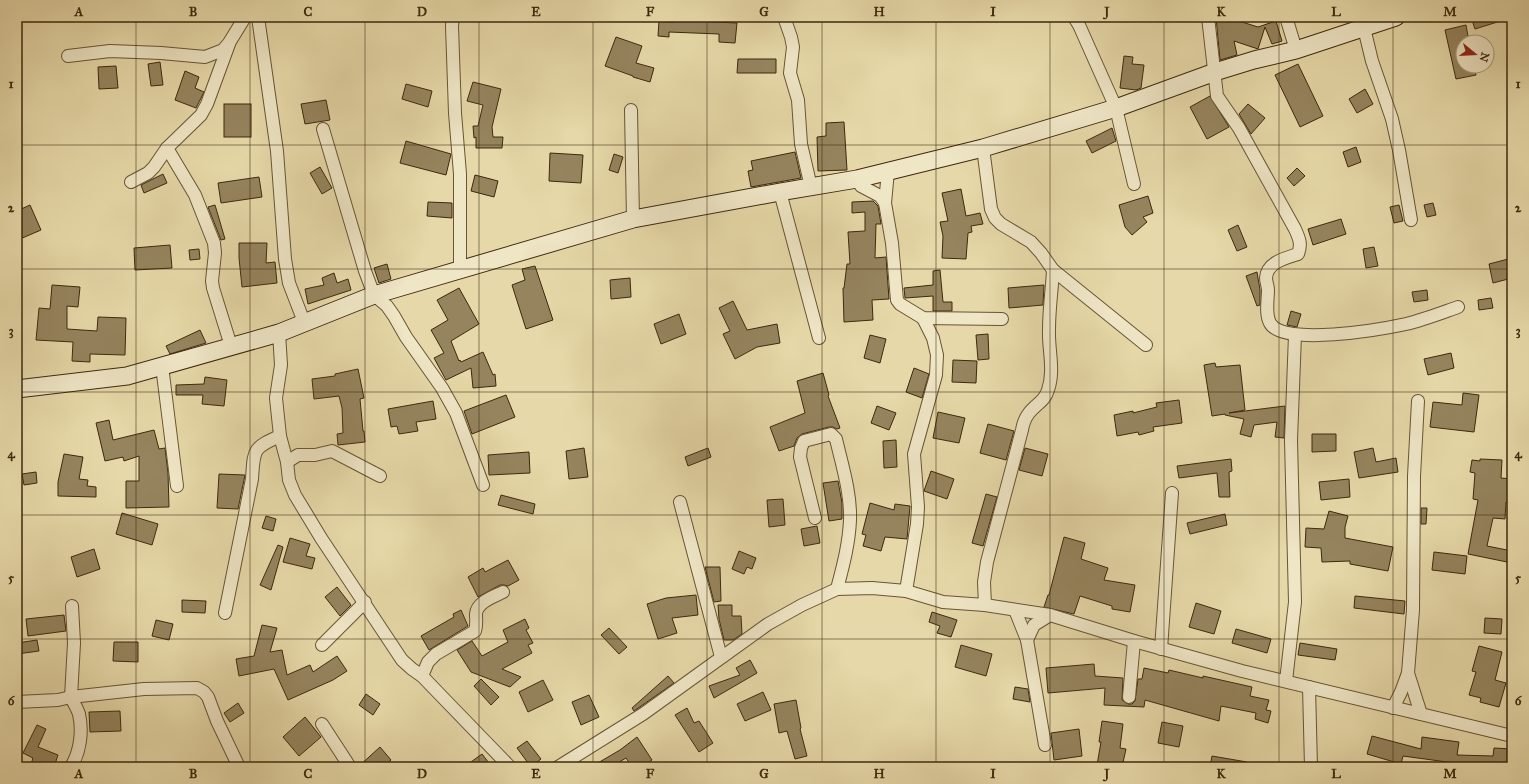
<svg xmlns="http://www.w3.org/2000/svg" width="1529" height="784" viewBox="0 0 1529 784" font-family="'IM FELL Great Primer',serif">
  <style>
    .building { fill: #95845e; stroke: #3d290d }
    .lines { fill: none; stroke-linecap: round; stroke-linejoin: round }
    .street-casing { stroke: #675534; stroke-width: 14 }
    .secondary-casing { stroke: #3d290d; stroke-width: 19 }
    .street { stroke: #efe6c6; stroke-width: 12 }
    .secondary { stroke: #efe6c6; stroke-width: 17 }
    .grid { fill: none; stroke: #3d290d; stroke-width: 1; stroke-opacity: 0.55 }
    .neatline { fill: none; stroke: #3d290d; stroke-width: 1.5 }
    .grid-label { font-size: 13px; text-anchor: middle; font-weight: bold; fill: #3d290d }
  </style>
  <rect width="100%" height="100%" fill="#e6d8a8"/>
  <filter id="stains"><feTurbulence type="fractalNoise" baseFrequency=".005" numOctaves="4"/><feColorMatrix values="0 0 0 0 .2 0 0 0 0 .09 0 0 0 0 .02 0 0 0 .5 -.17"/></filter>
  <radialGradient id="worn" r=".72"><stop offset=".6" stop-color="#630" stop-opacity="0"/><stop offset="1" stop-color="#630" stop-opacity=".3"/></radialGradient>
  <g class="building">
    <polygon points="1216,17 1226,17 1258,27 1276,21 1282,41 1272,44 1265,27 1258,49 1234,41 1237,55 1220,60"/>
    <polygon points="1471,17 1506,17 1507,19 1475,29"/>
    <polygon points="674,20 737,23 735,43 719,42 719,34 669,32 669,37 658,36 659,21 674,22"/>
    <polygon points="1466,25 1469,42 1463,42 1463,66 1474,66 1476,75 1456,79 1445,30"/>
    <polygon points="616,37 642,46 636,63 654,68 650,82 633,77 633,76 605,66"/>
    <polygon points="1124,56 1133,57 1132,64 1144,65 1141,88 1136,90 1120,88"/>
    <polygon points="738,59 776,59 776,73 737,73"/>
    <polygon points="160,62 163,85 151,86 148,64"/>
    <polygon points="1298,64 1323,116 1300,127 1275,75"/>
    <polygon points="116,66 118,88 99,89 98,67"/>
    <polygon points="185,71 199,77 195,88 204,92 196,108 175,100"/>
    <polygon points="473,82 501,89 492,127 493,137 503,137 502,148 476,148 476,137 474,138 473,126 478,126 483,105 467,101"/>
    <polygon points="406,84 432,91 428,107 402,99"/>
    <polygon points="1365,89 1373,104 1357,113 1349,99"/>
    <polygon points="1210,96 1229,127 1207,139 1190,107"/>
    <polygon points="326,100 330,120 305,124 301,104"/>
    <rect x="224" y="104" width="27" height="33"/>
    <polygon points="1248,104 1265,118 1251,134 1239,114"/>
    <polygon points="844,122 847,170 818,171 817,137 826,136 826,123"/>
    <polygon points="1112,128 1116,141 1092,153 1086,141"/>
    <polygon points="406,141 451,154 446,175 400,163"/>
    <polygon points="1356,147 1361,162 1348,167 1343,152"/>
    <polygon points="795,152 801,178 751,187 748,171 753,170 751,161"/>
    <polygon points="550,153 583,155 581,183 549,181"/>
    <polygon points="614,154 623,157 618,173 609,170"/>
    <polygon points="320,167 332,188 322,194 310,173"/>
    <polygon points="1297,168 1305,176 1294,186 1287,178"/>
    <polygon points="163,174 167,183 144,193 141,185"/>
    <polygon points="475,175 498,181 494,197 471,191"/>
    <polygon points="259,177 262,197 221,203 218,183"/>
    <polygon points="961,189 966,216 980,213 983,224 971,226 972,232 968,233 966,259 942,258 943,236 940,222 948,221 942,193"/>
    <polygon points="1148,196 1153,213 1143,217 1147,222 1132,235 1125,227 1119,205"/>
    <polygon points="873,201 878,206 881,224 876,224 875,258 886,257 889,299 872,300 873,320 844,322 843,288 844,288 847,264 850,264 848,232 865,231 865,212 852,213 852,202"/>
    <polygon points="428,202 452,203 452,218 427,216"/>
    <polygon points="1433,203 1436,215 1427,217 1424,205"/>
    <polygon points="30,205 41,230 20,239 17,232 17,211"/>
    <polygon points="215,205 225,239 221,240 208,207"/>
    <polygon points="1399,205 1403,221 1394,223 1390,207"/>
    <polygon points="1341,219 1346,234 1313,245 1308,229"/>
    <polygon points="1238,225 1247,247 1237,251 1228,230"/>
    <polygon points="239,243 267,243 266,263 275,262 277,283 242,287 239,258"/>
    <polygon points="170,245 172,268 135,270 134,248"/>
    <polygon points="1374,247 1378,266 1366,268 1363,249"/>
    <polygon points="199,249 200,259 190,260 189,250"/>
    <polygon points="1512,258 1512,278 1493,283 1489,264"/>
    <polygon points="387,264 391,279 379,283 374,268"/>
    <polygon points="535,266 553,320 526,329 512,285 525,280 522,269"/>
    <polygon points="940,270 943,302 952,302 952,311 933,311 933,296 905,298 904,288 933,285 933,271"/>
    <polygon points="1257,272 1260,290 1260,305 1257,306 1246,276"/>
    <polygon points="334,273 337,283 348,279 351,290 308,304 305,289 324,285 322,278"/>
    <polygon points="630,278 631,297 611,299 610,280"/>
    <polygon points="52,285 80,287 78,307 67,306 67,329 97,331 98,317 126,318 125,355 90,354 90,362 72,361 73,342 36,340 39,308 50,309"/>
    <polygon points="1044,285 1043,305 1009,308 1008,288"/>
    <polygon points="459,288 479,324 451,341 459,361 460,360 461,362 483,352 493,375 495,374 496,386 473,388 471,368 446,380 434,358 444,353 431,330 448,320 437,300"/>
    <polygon points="1427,290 1428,300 1414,302 1412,292"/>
    <polygon points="1491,298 1493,308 1479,310 1478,300"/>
    <polygon points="733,301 747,330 777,324 780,343 757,347 735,359 723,334 730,331 719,308"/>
    <polygon points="1291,311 1301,314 1297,327 1287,325"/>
    <polygon points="679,314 686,334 661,344 654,324"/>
    <polygon points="200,330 206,343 170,354 166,346"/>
    <polygon points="988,334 989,359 978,360 976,335"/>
    <polygon points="870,335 886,339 880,363 864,358"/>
    <polygon points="1451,353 1454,368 1428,375 1424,359"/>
    <polygon points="953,360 977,361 976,383 952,382"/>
    <polygon points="1215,363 1216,367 1240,365 1245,410 1229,413 1285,406 1284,438 1275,437 1277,422 1254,425 1251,437 1240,434 1244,419 1225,415 1225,414 1212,416 1204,365"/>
    <polygon points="914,368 929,374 922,398 906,392"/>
    <polygon points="358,369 364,398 360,399 363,431 364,431 365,442 338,445 337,434 343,433 342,408 339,396 314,399 312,379 335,376 335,374"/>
    <polygon points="823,373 829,395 828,396 840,428 837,429 833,427 829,427 802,434 797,438 794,446 779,451 770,427 805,413 797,381"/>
    <polygon points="205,377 227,380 224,406 202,404 203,395 176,395 176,385 204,384"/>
    <polygon points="1463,393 1479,395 1474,432 1430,427 1433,402 1462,405"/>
    <polygon points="506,395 515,417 472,434 464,411"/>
    <polygon points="1179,400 1182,423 1153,427 1154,431 1139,435 1138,432 1117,436 1114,415 1133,411 1133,413 1157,407 1156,403"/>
    <polygon points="433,401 436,419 416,422 418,431 399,434 397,426 391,427 388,409"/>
    <polygon points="877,406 896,413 889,430 871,423"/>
    <polygon points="938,412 965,418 959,443 933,438"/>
    <polygon points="109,420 113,440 154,430 159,449 165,448 168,473 169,507 126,508 126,481 139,481 139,456 124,461 123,457 105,461 96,423"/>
    <polygon points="988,424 1014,431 1006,460 980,453"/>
    <polygon points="1312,434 1336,434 1336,451 1312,452"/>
    <polygon points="896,440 897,467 884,468 883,441"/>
    <polygon points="584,448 588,477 569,479 566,451"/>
    <polygon points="708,448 711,457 688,466 685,457"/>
    <polygon points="1025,448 1048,454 1042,476 1019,470"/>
    <polygon points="1373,448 1376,462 1396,458 1398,472 1359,478 1354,452"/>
    <polygon points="529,452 530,473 489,475 488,455"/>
    <polygon points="64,454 83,457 79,479 88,480 87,486 96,487 96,497 58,496 58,482"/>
    <polygon points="1231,459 1232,471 1229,472 1230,497 1219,497 1217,473 1179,478 1177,466"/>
    <polygon points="1480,459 1502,460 1501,478 1512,479 1512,503 1506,502 1505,519 1493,518 1487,546 1512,551 1512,563 1468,554 1478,500 1473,499 1475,473 1470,472 1472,460 1480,461"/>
    <polygon points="931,471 954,479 947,499 924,491"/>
    <polygon points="36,472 37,483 24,485 22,474"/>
    <polygon points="219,474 245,475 238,509 217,508"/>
    <polygon points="1349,479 1350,497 1321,500 1319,482"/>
    <polygon points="838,481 842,503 842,519 829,521 823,483"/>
    <polygon points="986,494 997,497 983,546 972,543"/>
    <polygon points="501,495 535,504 533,514 498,505"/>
    <polygon points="783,499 785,525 769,527 767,500"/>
    <polygon points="870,503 894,510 895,504 910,506 907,539 885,537 881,551 863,546 866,535 862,534"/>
    <polygon points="1421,508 1427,508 1426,524 1421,524"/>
    <polygon points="1329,511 1348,516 1345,527 1345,538 1393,547 1388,571 1350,564 1350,561 1322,562 1321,548 1305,547 1306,528 1324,529"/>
    <polygon points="122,513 158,524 152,545 116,534"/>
    <polygon points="1225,514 1227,525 1190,534 1187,523"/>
    <polygon points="266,516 276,519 273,531 262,528"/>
    <polygon points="817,526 820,543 804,546 801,529"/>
    <polygon points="1064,537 1085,543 1081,559 1108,568 1104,580 1135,585 1130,612 1112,609 1112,606 1080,596 1074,614 1044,607 1048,595 1049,595"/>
    <polygon points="290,538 310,544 306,556 315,558 312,569 283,562"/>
    <polygon points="278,545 283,547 271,590 260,585"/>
    <polygon points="94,549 100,569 77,577 71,557"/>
    <polygon points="739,551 756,558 752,569 747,567 744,574 732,569"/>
    <polygon points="1434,552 1467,556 1465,574 1432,570"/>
    <polygon points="508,560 519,580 508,586 504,585 500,585 478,597 468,577 483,568 485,572"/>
    <polygon points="705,567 720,567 721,601 714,602"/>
    <polygon points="337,587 351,605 340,616 325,597"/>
    <polygon points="696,595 698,615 672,618 677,633 658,639 647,604 666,598"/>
    <polygon points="1355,596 1405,601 1404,614 1354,608"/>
    <polygon points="182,600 206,601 205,613 182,612"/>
    <polygon points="1196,603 1221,611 1214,634 1189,627"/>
    <polygon points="718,605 732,605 732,616 741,616 742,634 733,640 724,640 719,619"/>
    <polygon points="461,610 468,626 429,650 421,636 454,617 453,614"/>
    <polygon points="932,612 957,620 951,637 937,633 940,626 929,622"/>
    <polygon points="64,615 66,631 28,636 26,619"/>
    <polygon points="1485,618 1502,619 1501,634 1484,633"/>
    <polygon points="525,619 529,628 526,630 533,643 528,645 532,653 502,669 521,677 510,687 471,672 457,650 472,641 482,656 508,642 503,630"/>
    <polygon points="156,620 173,624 169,640 152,636"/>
    <polygon points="262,625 277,628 270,652 282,650 287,675 310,665 313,672 337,656 347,671 333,680 288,700 274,669 239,676 236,659 254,656"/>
    <polygon points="609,628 627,647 619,654 601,635"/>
    <polygon points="1236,629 1271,639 1267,653 1232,643"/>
    <polygon points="37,640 39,651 17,654 17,643"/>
    <polygon points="114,642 138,642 138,662 113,661"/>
    <polygon points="1300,643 1337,649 1335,660 1298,655"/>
    <polygon points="961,645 992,654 986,676 955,667"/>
    <polygon points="1479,646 1502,652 1495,680 1506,683 1499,707 1480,702 1481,698 1469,695 1476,672 1472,671"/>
    <polygon points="750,660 757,673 714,698 709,686 740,675 736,668"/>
    <polygon points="1094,664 1095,676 1123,678 1122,700 1128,704 1132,704 1135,701 1138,679 1142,679 1144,668 1168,673 1169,670 1203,678 1203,676 1252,687 1250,696 1269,700 1266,710 1271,711 1268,723 1255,719 1256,713 1221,706 1219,721 1145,700 1144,707 1104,705 1105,688 1048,693 1046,668"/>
    <polygon points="668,676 674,683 634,711 632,708"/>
    <polygon points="481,679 499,697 491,705 474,686"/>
    <polygon points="543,680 553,700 528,712 519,692"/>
    <polygon points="1015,687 1028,689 1030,702 1013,699"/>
    <polygon points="763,692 771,710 745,721 737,704"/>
    <polygon points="366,694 380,704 373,715 359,705"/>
    <polygon points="589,695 599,717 581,725 572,702"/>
    <polygon points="796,700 801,728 800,729 807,756 795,759 787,731 779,733 774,704"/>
    <polygon points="238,703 244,713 230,722 224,713"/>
    <polygon points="687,708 694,723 699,721 713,743 699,752 675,715"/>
    <polygon points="120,711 121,731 90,732 89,712"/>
    <polygon points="305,717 321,737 299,756 283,737"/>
    <polygon points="1102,721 1123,724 1120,748 1126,749 1122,767 1097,765 1101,742 1099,742"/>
    <polygon points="1162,722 1183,726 1179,747 1158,743"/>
    <polygon points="37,725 46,729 38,747 58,755 54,767 30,767 33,758 23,753"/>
    <polygon points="1079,729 1082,756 1054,760 1051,733"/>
    <polygon points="1372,736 1421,749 1422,737 1459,742 1457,755 1493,756 1494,748 1512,749 1512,767 1468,767 1469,765 1403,756 1401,764 1367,754"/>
    <polygon points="637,737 652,760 646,764 648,767 632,767 626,758 611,767 591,767 620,750"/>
    <polygon points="527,741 541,759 531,767 517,748"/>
    <polygon points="380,747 391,760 383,767 358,767"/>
    <polygon points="482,754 492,767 464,767"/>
    <polygon points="1212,756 1247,762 1246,767 1210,767"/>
  </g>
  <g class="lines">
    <g class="street-casing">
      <g id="street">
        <polyline points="258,17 277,151 285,259 289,283 304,322"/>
        <polyline points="453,17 452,26 455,113 460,174 460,269"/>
        <polyline points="784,17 791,37 793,47 790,73 798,100 801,144 811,187"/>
        <polyline points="1074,17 1079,25 1116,108 1134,184"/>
        <path d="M1208,17L1217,96L1239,128L1295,229C1299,238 1302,244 1298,254C1286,258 1267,262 1266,278C1266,282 1268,286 1268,290C1268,300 1265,314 1270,323C1282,347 1383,329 1406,324C1423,320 1441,313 1458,307"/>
        <polyline points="1286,17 1296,50"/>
        <polyline points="1364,28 1372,61 1392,119 1399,150 1411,220"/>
        <polyline points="68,56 110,51 161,53 205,57 223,50 229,43 245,17"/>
        <polyline points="631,110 633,219"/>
        <polyline points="323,129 365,271 374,295 387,306 394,316 406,337 442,388 456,413 483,485"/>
        <polyline points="167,148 195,195 214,243 215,253 212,281 213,288 231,346"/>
        <polyline points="983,148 991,209 995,218 1001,224 1031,242 1041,253 1053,270 1146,345"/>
        <polyline points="888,171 885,203 892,243 897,300 900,304 923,318 1002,319"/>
        <polyline points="857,179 861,186 880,196 885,203"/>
        <polyline points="131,182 148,173 154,167 167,148 201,115 207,104 229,44"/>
        <polyline points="780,192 819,338"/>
        <polyline points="279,333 281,365 276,398 280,436 287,462 289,480 295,495 321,538 402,660 412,669 422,676 510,767"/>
        <polyline points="162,366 177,486"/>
        <polyline points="287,462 298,455 315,455 332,451 380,476"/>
        <polyline points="680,502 721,657"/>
        <path d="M815,518L800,457L801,448L804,441L831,434L836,439C842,465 851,493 850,520C849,544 843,566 837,589"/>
        <polyline points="906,591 917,524 918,507 914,454 936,375 937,355 933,338 923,318"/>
        <path d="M985,605L984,582L987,562L1022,430C1023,424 1025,418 1029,413C1036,404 1045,401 1048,390C1055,370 1048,349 1049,329C1049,309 1052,290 1053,270"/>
        <polyline points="72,606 74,643 71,697 144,689 197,688 204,692 208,697 217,721 239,767"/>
        <polyline points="1015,610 1027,640 1045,745"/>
        <path d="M225,613L252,479C254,450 252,448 280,436"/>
        <polyline points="1027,640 1034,625 1050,615"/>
        <polyline points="322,645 365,602"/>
        <polyline points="1161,649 1172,493"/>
        <polyline points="1408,673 1421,714"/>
        <path d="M422,676L428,662L436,654L475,631C477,625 476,620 476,614C477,602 493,597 503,592"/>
        <polyline points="1286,681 1295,602 1291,440 1295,335"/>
        <polyline points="1309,687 1311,767"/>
        <polyline points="1129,697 1134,641"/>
        <path d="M17,702L58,700L71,697C73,702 77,708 79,714C83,732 80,752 71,767"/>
        <polyline points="1393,708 1401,692 1408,673 1413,610 1414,476 1418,401"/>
        <polyline points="322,724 350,767"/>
        <polyline points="558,767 643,714 768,624 802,605 837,589 872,588 906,591 943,602 985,605 1050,615 1134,641 1242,671 1512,736"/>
      </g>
    </g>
    <g class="secondary-casing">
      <polyline id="secondary" points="17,389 127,376 279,333 374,295 633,219 780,192 857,179 983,148 1116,108 1215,72 1254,60 1296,50 1396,17"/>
    </g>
    <use href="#street" class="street"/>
    <use href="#secondary" class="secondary"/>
  </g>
  <path class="grid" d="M136,17V767M250,17V767M365,17V767M479,17V767M593,17V767M707,17V767M822,17V767M936,17V767M1050,17V767M1164,17V767M1279,17V767M1393,17V767M17,145H1512M17,269H1512M17,392H1512M17,515H1512M17,639H1512"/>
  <rect width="1529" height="784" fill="none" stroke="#e6d8a8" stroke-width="44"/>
  <g transform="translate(1475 54) rotate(108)"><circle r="19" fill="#efe6c6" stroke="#a89a7c"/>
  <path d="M0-3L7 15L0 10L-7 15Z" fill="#8f2418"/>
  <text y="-6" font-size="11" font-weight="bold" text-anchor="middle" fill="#3d290d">N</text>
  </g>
  <rect x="22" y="22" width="1485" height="740" class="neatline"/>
  <g class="grid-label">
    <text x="79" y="16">A</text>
    <text x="193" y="16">B</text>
    <text x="308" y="16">C</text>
    <text x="422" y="16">D</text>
    <text x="536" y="16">E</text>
    <text x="650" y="16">F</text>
    <text x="764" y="16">G</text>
    <text x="879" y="16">H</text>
    <text x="993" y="16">I</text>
    <text x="1107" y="16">J</text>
    <text x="1221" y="16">K</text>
    <text x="1336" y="16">L</text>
    <text x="1450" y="16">M</text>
    <text x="11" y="88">1</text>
    <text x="1518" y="88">1</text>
    <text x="11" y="212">2</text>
    <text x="1518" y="212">2</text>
    <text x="11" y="335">3</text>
    <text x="1518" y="335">3</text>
    <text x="11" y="458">4</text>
    <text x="1518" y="458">4</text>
    <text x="11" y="582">5</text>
    <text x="1518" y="582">5</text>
    <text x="11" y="705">6</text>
    <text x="1518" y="705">6</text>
    <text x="79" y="778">A</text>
    <text x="193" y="778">B</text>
    <text x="308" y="778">C</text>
    <text x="422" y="778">D</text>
    <text x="536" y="778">E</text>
    <text x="650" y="778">F</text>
    <text x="764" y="778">G</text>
    <text x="879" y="778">H</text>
    <text x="993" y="778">I</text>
    <text x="1107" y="778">J</text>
    <text x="1221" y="778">K</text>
    <text x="1336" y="778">L</text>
    <text x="1450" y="778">M</text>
  </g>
  <rect width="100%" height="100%" filter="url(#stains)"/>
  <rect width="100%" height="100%" fill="url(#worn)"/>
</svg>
